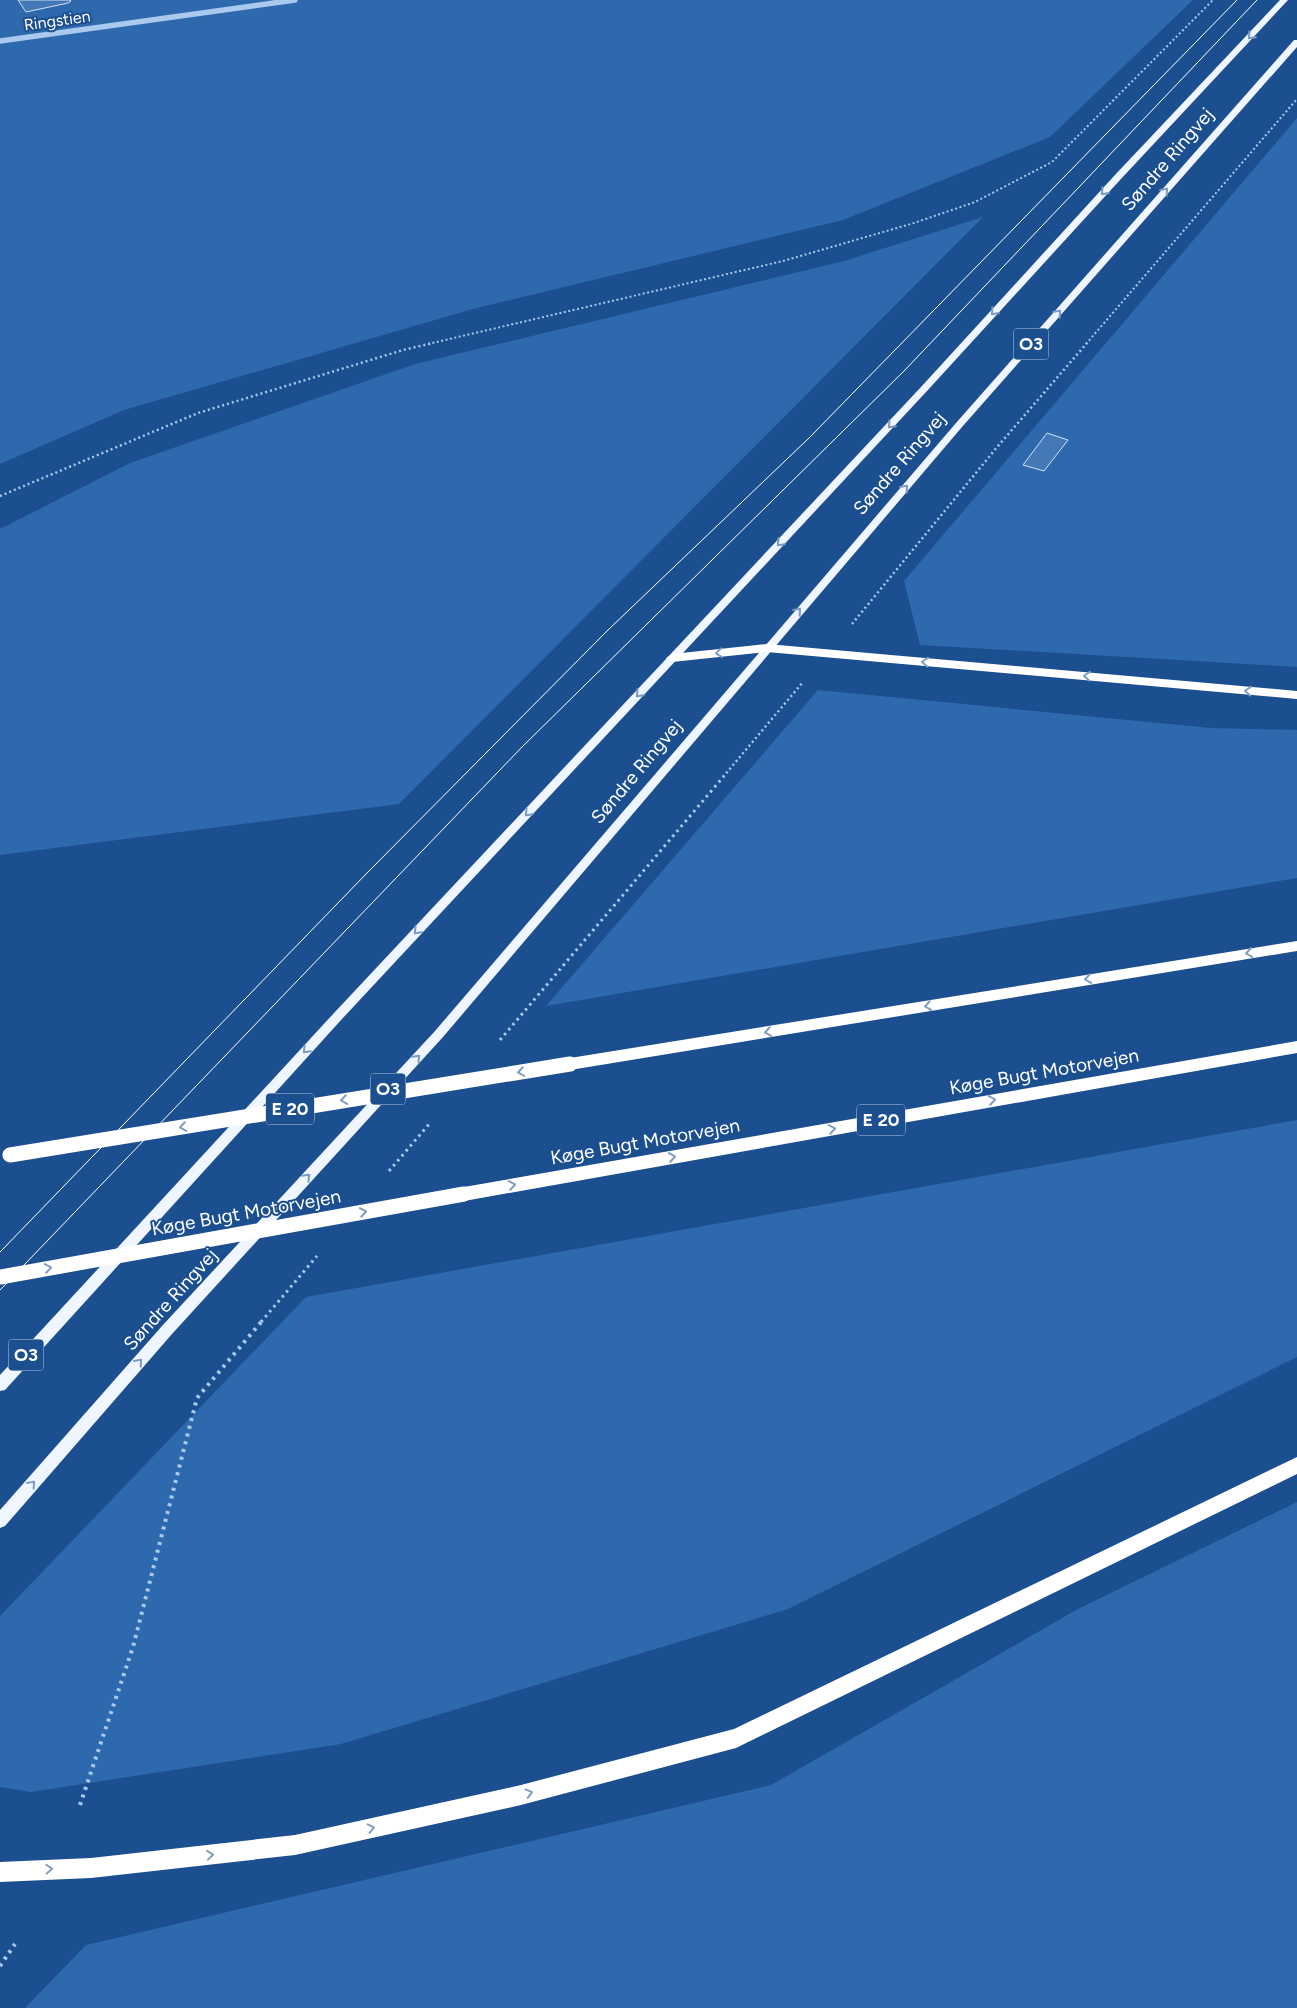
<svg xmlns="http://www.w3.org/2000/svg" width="1297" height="2008" viewBox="0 0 1297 2008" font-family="Figtree,sans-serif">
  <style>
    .green { fill: #2e69ad }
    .building { fill: #4478b7; stroke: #cfe3fa }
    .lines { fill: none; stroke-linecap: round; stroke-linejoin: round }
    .path-far3 { stroke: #a9c9ee; stroke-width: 2; stroke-dasharray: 2 2.5; stroke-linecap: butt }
    .path-far2 { stroke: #a9c9ee; stroke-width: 2.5; stroke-dasharray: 2 3; stroke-linecap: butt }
    .path-far1 { stroke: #a9c9ee; stroke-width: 3; stroke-dasharray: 2.5 4; stroke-linecap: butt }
    .path { stroke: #a9c9ee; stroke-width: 4; stroke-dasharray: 3 5; stroke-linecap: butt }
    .minor { stroke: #a9c9ee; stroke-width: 5.5 }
    .major { fill: #f0f6ff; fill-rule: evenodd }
    .highway { fill: #fff; fill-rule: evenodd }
    .tram { stroke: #fff; stroke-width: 1 }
    .highway-bridge { stroke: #fff; stroke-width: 15 }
    .oneway { stroke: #7b9ac1 }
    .oneway2 { stroke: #829ec1 }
    .labels { text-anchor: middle; stroke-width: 4; stroke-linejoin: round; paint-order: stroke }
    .far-street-label { font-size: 16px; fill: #fff; stroke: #1b4f8f }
    .shield { fill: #1b4f8f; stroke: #bbcadd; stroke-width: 1 }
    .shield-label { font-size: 18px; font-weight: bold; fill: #fff }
    .street-label { font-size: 19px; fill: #fff; stroke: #1b4f8f }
  </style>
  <rect width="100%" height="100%" fill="#1b4f8f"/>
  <g class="green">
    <polygon points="0,0 1193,0 1050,137 843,220 473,309 124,410 0,464"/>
    <polygon points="1297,118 1297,667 920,645 904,581"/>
    <polygon points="983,217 399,804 0,855 0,529 130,463 415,364 844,261"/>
    <polygon points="818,690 1211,728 1297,730 1297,878 546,1006"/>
    <polygon points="1297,1120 1297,1357 788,1609 341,1744 31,1792 0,1787 0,1616 306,1297"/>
    <polygon points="1297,1502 1297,2008 25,2008 86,1945 771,1785 1078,1609"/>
  </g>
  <g class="building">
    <polygon points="18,0 70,0 71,1 68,3 26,12"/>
    <polygon points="1047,433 1068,440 1044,471 1023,465"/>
  </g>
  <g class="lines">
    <g class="path-far3">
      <polyline points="428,344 783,261 914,223 975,202 1052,162 1213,0"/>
      <polyline points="1086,344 1297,99"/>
    </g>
    <g class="path-far2">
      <polyline points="0,496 198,413 403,350 433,343"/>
      <polyline points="852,624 998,446 1087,343"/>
      <polyline points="723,777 803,682"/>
    </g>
    <g class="path-far1">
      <polyline points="500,1040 724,776"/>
      <polyline points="389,1171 430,1123"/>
      <polyline points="261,1322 317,1256"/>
    </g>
    <g class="path">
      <polyline points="80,1805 133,1647 197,1398 262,1321"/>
      <polyline points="0,1966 15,1944"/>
    </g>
    <polyline class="minor" points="0,41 295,0"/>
    <g class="major">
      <polygon points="1280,0 1288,0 1120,180 927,391 342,1019 5,1390 0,1391 0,1375 334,1013 921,387 1114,176"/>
      <polygon points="1294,40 1297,40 1297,47 962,427 443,1037 172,1334 5,1526 0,1528 0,1510 162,1326 435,1031 956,423"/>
    </g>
    <g class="highway">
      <polygon points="767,644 1297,691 1297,699 767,652 672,662 666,658 672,654"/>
      <polygon points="1297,941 1297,951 570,1070 565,1068 562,1064 565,1060 570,1058"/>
      <polygon points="1297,1041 1297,1053 464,1201 458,1199 456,1194 458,1189 464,1187"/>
      <polygon points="1297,1457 1297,1474 736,1748 521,1805 295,1855 91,1878 0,1882 0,1862 91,1858 295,1835 521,1785 734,1729"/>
    </g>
    <g class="tram">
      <polyline points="0,1252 367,873 608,630 809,438 1237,0"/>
      <polyline points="0,1290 522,747 904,371 1257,0"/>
    </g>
    <g class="highway-bridge">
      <polyline points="10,1155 570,1064"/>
      <polyline points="0,1277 464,1194"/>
    </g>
  </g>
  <defs><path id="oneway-chevron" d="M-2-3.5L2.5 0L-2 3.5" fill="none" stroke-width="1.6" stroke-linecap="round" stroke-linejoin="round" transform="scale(1.25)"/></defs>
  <g class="oneway">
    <use href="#oneway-chevron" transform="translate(1251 36) rotate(133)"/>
    <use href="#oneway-chevron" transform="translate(1165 191) rotate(-49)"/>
    <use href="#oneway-chevron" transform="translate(1104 192) rotate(132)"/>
    <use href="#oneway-chevron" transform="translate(994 312) rotate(132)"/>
    <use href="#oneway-chevron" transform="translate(1058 313) rotate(-49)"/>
    <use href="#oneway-chevron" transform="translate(891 425) rotate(133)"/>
    <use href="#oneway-chevron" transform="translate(905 488) rotate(-49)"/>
    <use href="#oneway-chevron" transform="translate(780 543) rotate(133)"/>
    <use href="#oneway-chevron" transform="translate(798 611) rotate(-49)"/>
    <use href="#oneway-chevron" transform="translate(639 694) rotate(133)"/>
    <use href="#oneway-chevron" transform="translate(528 813) rotate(133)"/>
    <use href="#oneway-chevron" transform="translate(417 931) rotate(133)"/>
    <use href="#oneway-chevron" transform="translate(306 1050) rotate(133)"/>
    <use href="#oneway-chevron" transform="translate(417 1058) rotate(-47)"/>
    <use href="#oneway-chevron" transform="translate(307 1177) rotate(-47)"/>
    <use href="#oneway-chevron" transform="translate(139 1362) rotate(-49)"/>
    <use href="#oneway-chevron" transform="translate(32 1484) rotate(-49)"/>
  </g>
  <g class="oneway2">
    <use href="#oneway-chevron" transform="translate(719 653) rotate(173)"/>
    <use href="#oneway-chevron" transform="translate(925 662) rotate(-175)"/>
    <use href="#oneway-chevron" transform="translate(1087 676) rotate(-175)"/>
    <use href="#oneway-chevron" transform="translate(1248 691) rotate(-175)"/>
    <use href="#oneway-chevron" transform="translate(1249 953) rotate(171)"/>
    <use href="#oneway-chevron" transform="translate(1088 979) rotate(171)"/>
    <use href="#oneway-chevron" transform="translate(928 1006) rotate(171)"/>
    <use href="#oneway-chevron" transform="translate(768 1032) rotate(171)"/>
    <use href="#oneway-chevron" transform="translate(521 1072) rotate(171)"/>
    <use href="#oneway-chevron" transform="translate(344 1100) rotate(171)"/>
    <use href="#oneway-chevron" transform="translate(992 1100) rotate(-10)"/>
    <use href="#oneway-chevron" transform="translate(183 1127) rotate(171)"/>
    <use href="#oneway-chevron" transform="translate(832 1129) rotate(-10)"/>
    <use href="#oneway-chevron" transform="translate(672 1157) rotate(-10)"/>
    <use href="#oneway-chevron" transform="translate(512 1185) rotate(-10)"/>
    <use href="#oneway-chevron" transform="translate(363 1212) rotate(-10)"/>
    <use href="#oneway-chevron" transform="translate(48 1268) rotate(-10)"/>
    <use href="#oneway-chevron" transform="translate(529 1793) rotate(-15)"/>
    <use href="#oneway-chevron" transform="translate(371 1828) rotate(-13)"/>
    <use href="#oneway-chevron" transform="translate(210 1855) rotate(-6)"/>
    <use href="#oneway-chevron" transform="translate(49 1869) rotate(-3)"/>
  </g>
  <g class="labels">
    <g class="far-street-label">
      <text transform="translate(57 20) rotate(-8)" y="6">Ringstien</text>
    </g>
    <g class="shield">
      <rect x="1013.5" y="328.5" width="35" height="31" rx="4"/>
      <rect x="370.5" y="1073.5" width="35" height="31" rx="4"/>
      <rect x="266" y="1093.5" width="48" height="31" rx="4"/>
      <rect x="857" y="1104.5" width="48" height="31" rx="4"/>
      <rect x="8.5" y="1339.5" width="35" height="31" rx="4"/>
    </g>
    <g class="shield-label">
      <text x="1031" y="350">O3</text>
      <text x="388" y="1095">O3</text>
      <text x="290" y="1115">E 20</text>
      <text x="881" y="1126">E 20</text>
      <text x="26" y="1361">O3</text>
    </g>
    <g class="street-label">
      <text transform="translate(1167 159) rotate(-49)" y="7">Søndre Ringvej</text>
      <text transform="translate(899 463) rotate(-49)" y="7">Søndre Ringvej</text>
      <text transform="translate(636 771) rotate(-50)" y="7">Søndre Ringvej</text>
      <text transform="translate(1044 1071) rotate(-10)" y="7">Køge Bugt Motorvejen</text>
      <text transform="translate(645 1141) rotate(-10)" y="7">Køge Bugt Motorvejen</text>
      <text transform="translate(246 1212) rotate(-10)" y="7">Køge Bugt Motorvejen</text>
      <text transform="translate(170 1299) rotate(-48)" y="7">Søndre Ringvej</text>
    </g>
  </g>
</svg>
